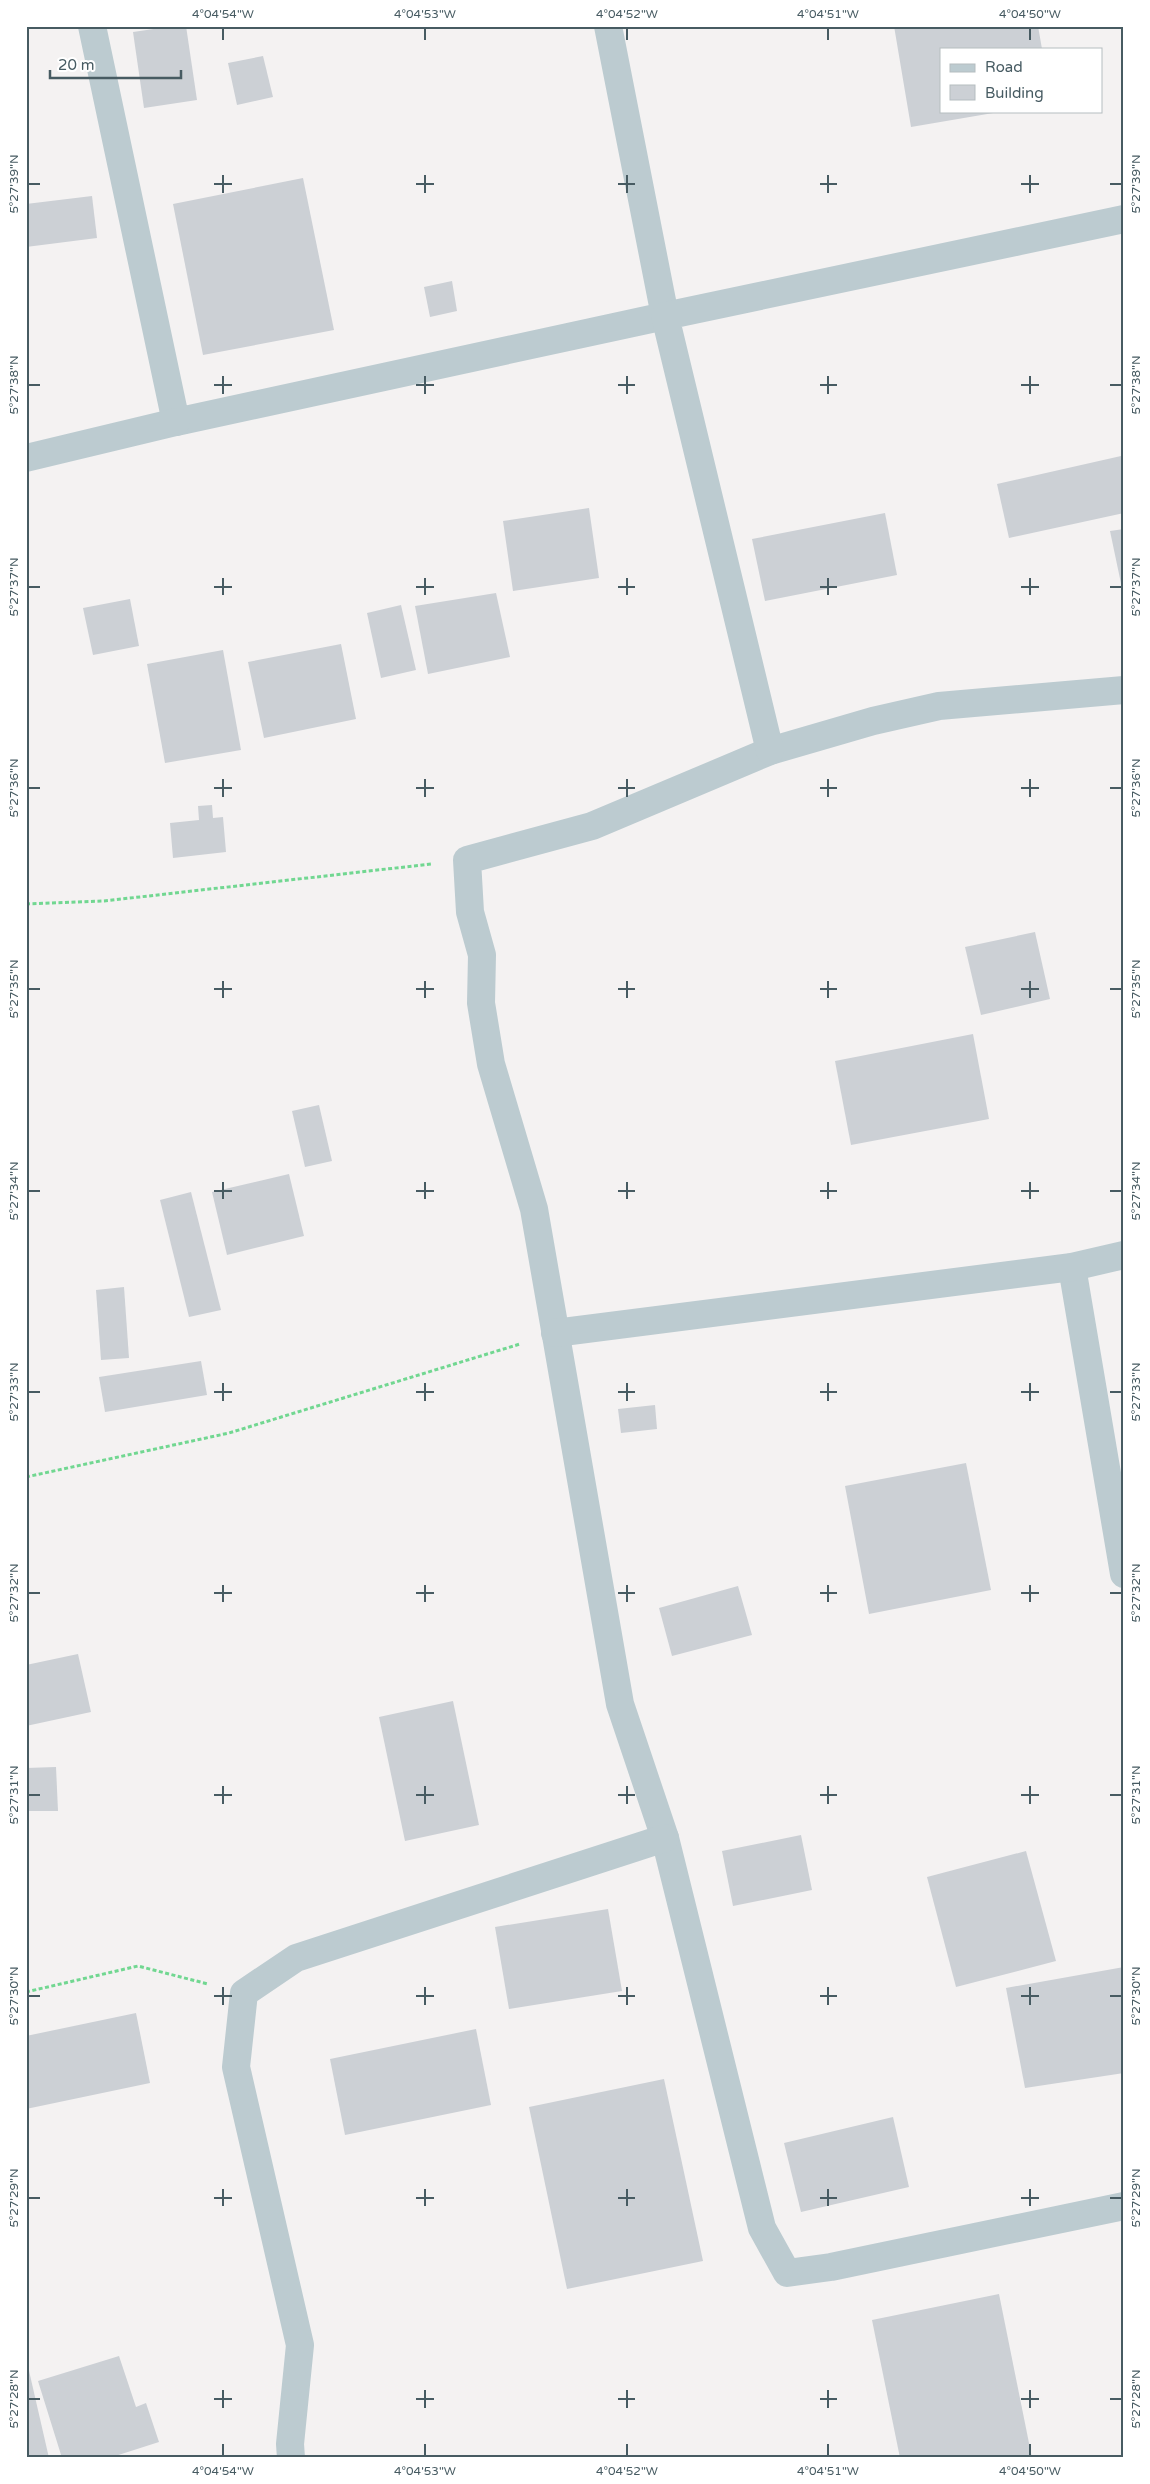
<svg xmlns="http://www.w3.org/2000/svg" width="1150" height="2484" viewBox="0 0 1150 2484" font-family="'Varela Round',sans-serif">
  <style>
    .building { fill: #ccd0d5 }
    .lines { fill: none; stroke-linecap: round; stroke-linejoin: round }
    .path { stroke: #71d791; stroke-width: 3; stroke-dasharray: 4 2.5; stroke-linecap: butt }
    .minor { stroke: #bccbd0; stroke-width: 28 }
    .ticks { fill: none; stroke: #475b62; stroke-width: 2 }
    .neatline { fill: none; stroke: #475b62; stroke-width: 2 }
    .ticks-label { font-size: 12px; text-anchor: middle; fill: #475b62 }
  </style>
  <rect width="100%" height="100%" fill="#f4f2f2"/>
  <g class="building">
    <polygon points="174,26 186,26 197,100 144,108 133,32"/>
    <polygon points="894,26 1038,26 1042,49 941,49 941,111 999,112 911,127"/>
    <polygon points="263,56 273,97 237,105 228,63"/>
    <polygon points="303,178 334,330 203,355 173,204"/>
    <polygon points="92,196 97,238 26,247 26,204"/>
    <polygon points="452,281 457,311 430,317 424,287"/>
    <polygon points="1121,456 1124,468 1124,513 1009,538 997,484"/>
    <polygon points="589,508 599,578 513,591 503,521"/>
    <polygon points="885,513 897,575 765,601 752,539"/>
    <polygon points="1124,529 1124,593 1123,593 1110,531"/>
    <polygon points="496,593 510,657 428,674 415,606"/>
    <polygon points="130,599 139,646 93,655 83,608"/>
    <polygon points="401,605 416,670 381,678 367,613"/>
    <polygon points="341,644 356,719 264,738 248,662"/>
    <polygon points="223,650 241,750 165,763 147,664"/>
    <polygon points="212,805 213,818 223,817 226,852 173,858 170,823 199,820 198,806"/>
    <polygon points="1035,932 1050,999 981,1015 965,947"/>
    <polygon points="973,1034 989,1119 851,1145 835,1061"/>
    <polygon points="319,1105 332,1161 305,1167 292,1111"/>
    <polygon points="289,1174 304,1236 227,1255 212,1192"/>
    <polygon points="191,1192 221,1310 189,1317 160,1200"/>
    <polygon points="124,1287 129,1358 101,1360 96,1290"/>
    <polygon points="201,1361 207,1395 105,1412 99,1377"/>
    <polygon points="655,1405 657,1429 621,1433 618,1409"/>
    <polygon points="966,1463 991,1590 869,1614 845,1486"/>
    <polygon points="738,1586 752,1635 672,1656 659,1608"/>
    <polygon points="78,1654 91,1712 26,1726 26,1665"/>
    <polygon points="453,1701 479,1825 405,1841 379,1717"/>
    <polygon points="56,1767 58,1811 26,1811 26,1768"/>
    <polygon points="801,1835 812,1890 733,1906 722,1851"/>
    <polygon points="1026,1851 1056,1961 956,1987 927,1877"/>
    <polygon points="608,1909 622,1991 509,2009 495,1927"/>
    <polygon points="1124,1967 1124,2073 1025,2088 1006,1988"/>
    <polygon points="136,2013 150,2083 26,2109 26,2036"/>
    <polygon points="476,2029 491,2105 345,2135 330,2059"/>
    <polygon points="664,2079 703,2261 567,2289 529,2107"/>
    <polygon points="893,2117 909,2187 801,2212 784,2143"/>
    <polygon points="999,2294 1032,2458 900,2458 872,2320"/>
    <polygon points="119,2356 136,2407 146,2403 159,2442 109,2458 62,2458 38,2381"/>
    <polygon points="26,2362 27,2362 49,2458 26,2458"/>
  </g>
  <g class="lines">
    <g class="path">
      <polyline points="26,904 104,901 431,864"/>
      <polyline points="26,1477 229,1433 520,1344"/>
      <polyline points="26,1992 138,1966 208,1984"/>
    </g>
    <g class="minor">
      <polyline points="92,26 176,422 665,316 608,26"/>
      <polyline points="26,458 176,422"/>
      <polyline points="1124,690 939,706 873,721 770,751 592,826 467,860 470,912 482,955 481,1003 491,1064 534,1209 620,1704 665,1838 762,2228 787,2273 831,2267 1124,2206"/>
      <polyline points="770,751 665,316 1124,219"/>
      <polyline points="1072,1267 1124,1574"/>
      <polyline points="555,1333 1072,1267 1124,1255"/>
      <polyline points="291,2458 290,2444 300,2345 236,2067 244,1993 296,1958 665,1838"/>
    </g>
  </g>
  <path class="ticks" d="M223,28V40M425,28V40M627,28V40M828,28V40M1030,28V40M223,175V193M425,175V193M627,175V193M828,175V193M1030,175V193M28,184H40M214,184H232M416,184H434M618,184H635M820,184H837M1021,184H1039M1110,184H1122M223,376V394M425,376V394M627,376V394M828,376V394M1030,376V394M28,385H40M214,385H232M416,385H434M618,385H635M820,385H837M1021,385H1039M1110,385H1122M223,578V595M425,578V595M627,578V595M828,578V595M1030,578V595M28,587H40M214,587H232M416,587H434M618,587H635M820,587H837M1021,587H1039M1110,587H1122M223,779V797M425,779V797M627,779V797M828,779V797M1030,779V797M28,788H40M214,788H232M416,788H434M618,788H635M820,788H837M1021,788H1039M1110,788H1122M223,981V998M425,981V998M627,981V998M828,981V998M1030,981V998M28,989H40M214,989H232M416,989H434M618,989H635M820,989H837M1021,989H1039M1110,989H1122M223,1182V1199M425,1182V1199M627,1182V1199M828,1182V1199M1030,1182V1199M28,1191H40M214,1191H232M416,1191H434M618,1191H635M820,1191H837M1021,1191H1039M1110,1191H1122M223,1383V1401M425,1383V1401M627,1383V1401M828,1383V1401M1030,1383V1401M28,1392H40M214,1392H232M416,1392H434M618,1392H635M820,1392H837M1021,1392H1039M1110,1392H1122M223,1585V1602M425,1585V1602M627,1585V1602M828,1585V1602M1030,1585V1602M28,1593H40M214,1593H232M416,1593H434M618,1593H635M820,1593H837M1021,1593H1039M1110,1593H1122M223,1786V1804M425,1786V1804M627,1786V1804M828,1786V1804M1030,1786V1804M28,1795H40M214,1795H232M416,1795H434M618,1795H635M820,1795H837M1021,1795H1039M1110,1795H1122M223,1987V2005M425,1987V2005M627,1987V2005M828,1987V2005M1030,1987V2005M28,1996H40M214,1996H232M416,1996H434M618,1996H635M820,1996H837M1021,1996H1039M1110,1996H1122M223,2189V2206M425,2189V2206M627,2189V2206M828,2189V2206M1030,2189V2206M28,2198H40M214,2198H232M416,2198H434M618,2198H635M820,2198H837M1021,2198H1039M1110,2198H1122M223,2390V2408M425,2390V2408M627,2390V2408M828,2390V2408M1030,2390V2408M28,2399H40M214,2399H232M416,2399H434M618,2399H635M820,2399H837M1021,2399H1039M1110,2399H1122M223,2444V2456M425,2444V2456M627,2444V2456M828,2444V2456M1030,2444V2456"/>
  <rect width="1150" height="2484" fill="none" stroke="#ffffff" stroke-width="55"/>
  <rect x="940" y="48" width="162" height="65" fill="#ffffff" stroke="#b5bdc0"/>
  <rect x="950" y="64" width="25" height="8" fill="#bccbd0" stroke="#b5bdc0"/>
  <text x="985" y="72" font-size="15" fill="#475b62">Road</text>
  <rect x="950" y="85" width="25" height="15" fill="#ccd0d5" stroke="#b5bdc0"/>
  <text x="985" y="98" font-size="15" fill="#475b62">Building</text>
  <path d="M50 70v8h131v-8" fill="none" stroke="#475b62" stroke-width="2.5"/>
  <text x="58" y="70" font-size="15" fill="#475b62" stroke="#ffffff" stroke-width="4" paint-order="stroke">20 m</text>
  <rect x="28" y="28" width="1094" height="2428" class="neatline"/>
  <g class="ticks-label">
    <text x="223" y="18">4°04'54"W</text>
    <text x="425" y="18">4°04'53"W</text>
    <text x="627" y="18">4°04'52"W</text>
    <text x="828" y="18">4°04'51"W</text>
    <text x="1030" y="18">4°04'50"W</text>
    <text transform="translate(14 184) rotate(-90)" y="4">5°27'39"N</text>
    <text transform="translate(1136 184) rotate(-90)" y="4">5°27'39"N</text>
    <text transform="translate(14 385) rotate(-90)" y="4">5°27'38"N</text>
    <text transform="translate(1136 385) rotate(-90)" y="4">5°27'38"N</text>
    <text transform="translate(14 587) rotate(-90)" y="4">5°27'37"N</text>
    <text transform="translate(1136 587) rotate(-90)" y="4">5°27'37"N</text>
    <text transform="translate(14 788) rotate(-90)" y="4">5°27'36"N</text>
    <text transform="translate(1136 788) rotate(-90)" y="4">5°27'36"N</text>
    <text transform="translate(14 989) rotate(-90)" y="4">5°27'35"N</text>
    <text transform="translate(1136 989) rotate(-90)" y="4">5°27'35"N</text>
    <text transform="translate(14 1191) rotate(-90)" y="4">5°27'34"N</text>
    <text transform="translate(1136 1191) rotate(-90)" y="4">5°27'34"N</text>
    <text transform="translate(14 1392) rotate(-90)" y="4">5°27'33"N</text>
    <text transform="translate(1136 1392) rotate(-90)" y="4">5°27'33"N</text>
    <text transform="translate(14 1593) rotate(-90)" y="4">5°27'32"N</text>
    <text transform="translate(1136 1593) rotate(-90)" y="4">5°27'32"N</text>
    <text transform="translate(14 1795) rotate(-90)" y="4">5°27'31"N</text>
    <text transform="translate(1136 1795) rotate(-90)" y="4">5°27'31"N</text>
    <text transform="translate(14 1996) rotate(-90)" y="4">5°27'30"N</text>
    <text transform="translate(1136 1996) rotate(-90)" y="4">5°27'30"N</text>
    <text transform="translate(14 2198) rotate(-90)" y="4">5°27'29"N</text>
    <text transform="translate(1136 2198) rotate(-90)" y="4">5°27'29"N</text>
    <text transform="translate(14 2399) rotate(-90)" y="4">5°27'28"N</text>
    <text transform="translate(1136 2399) rotate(-90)" y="4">5°27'28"N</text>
    <text x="223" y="2475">4°04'54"W</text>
    <text x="425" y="2475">4°04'53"W</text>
    <text x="627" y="2475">4°04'52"W</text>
    <text x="828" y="2475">4°04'51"W</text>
    <text x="1030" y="2475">4°04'50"W</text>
  </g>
</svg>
